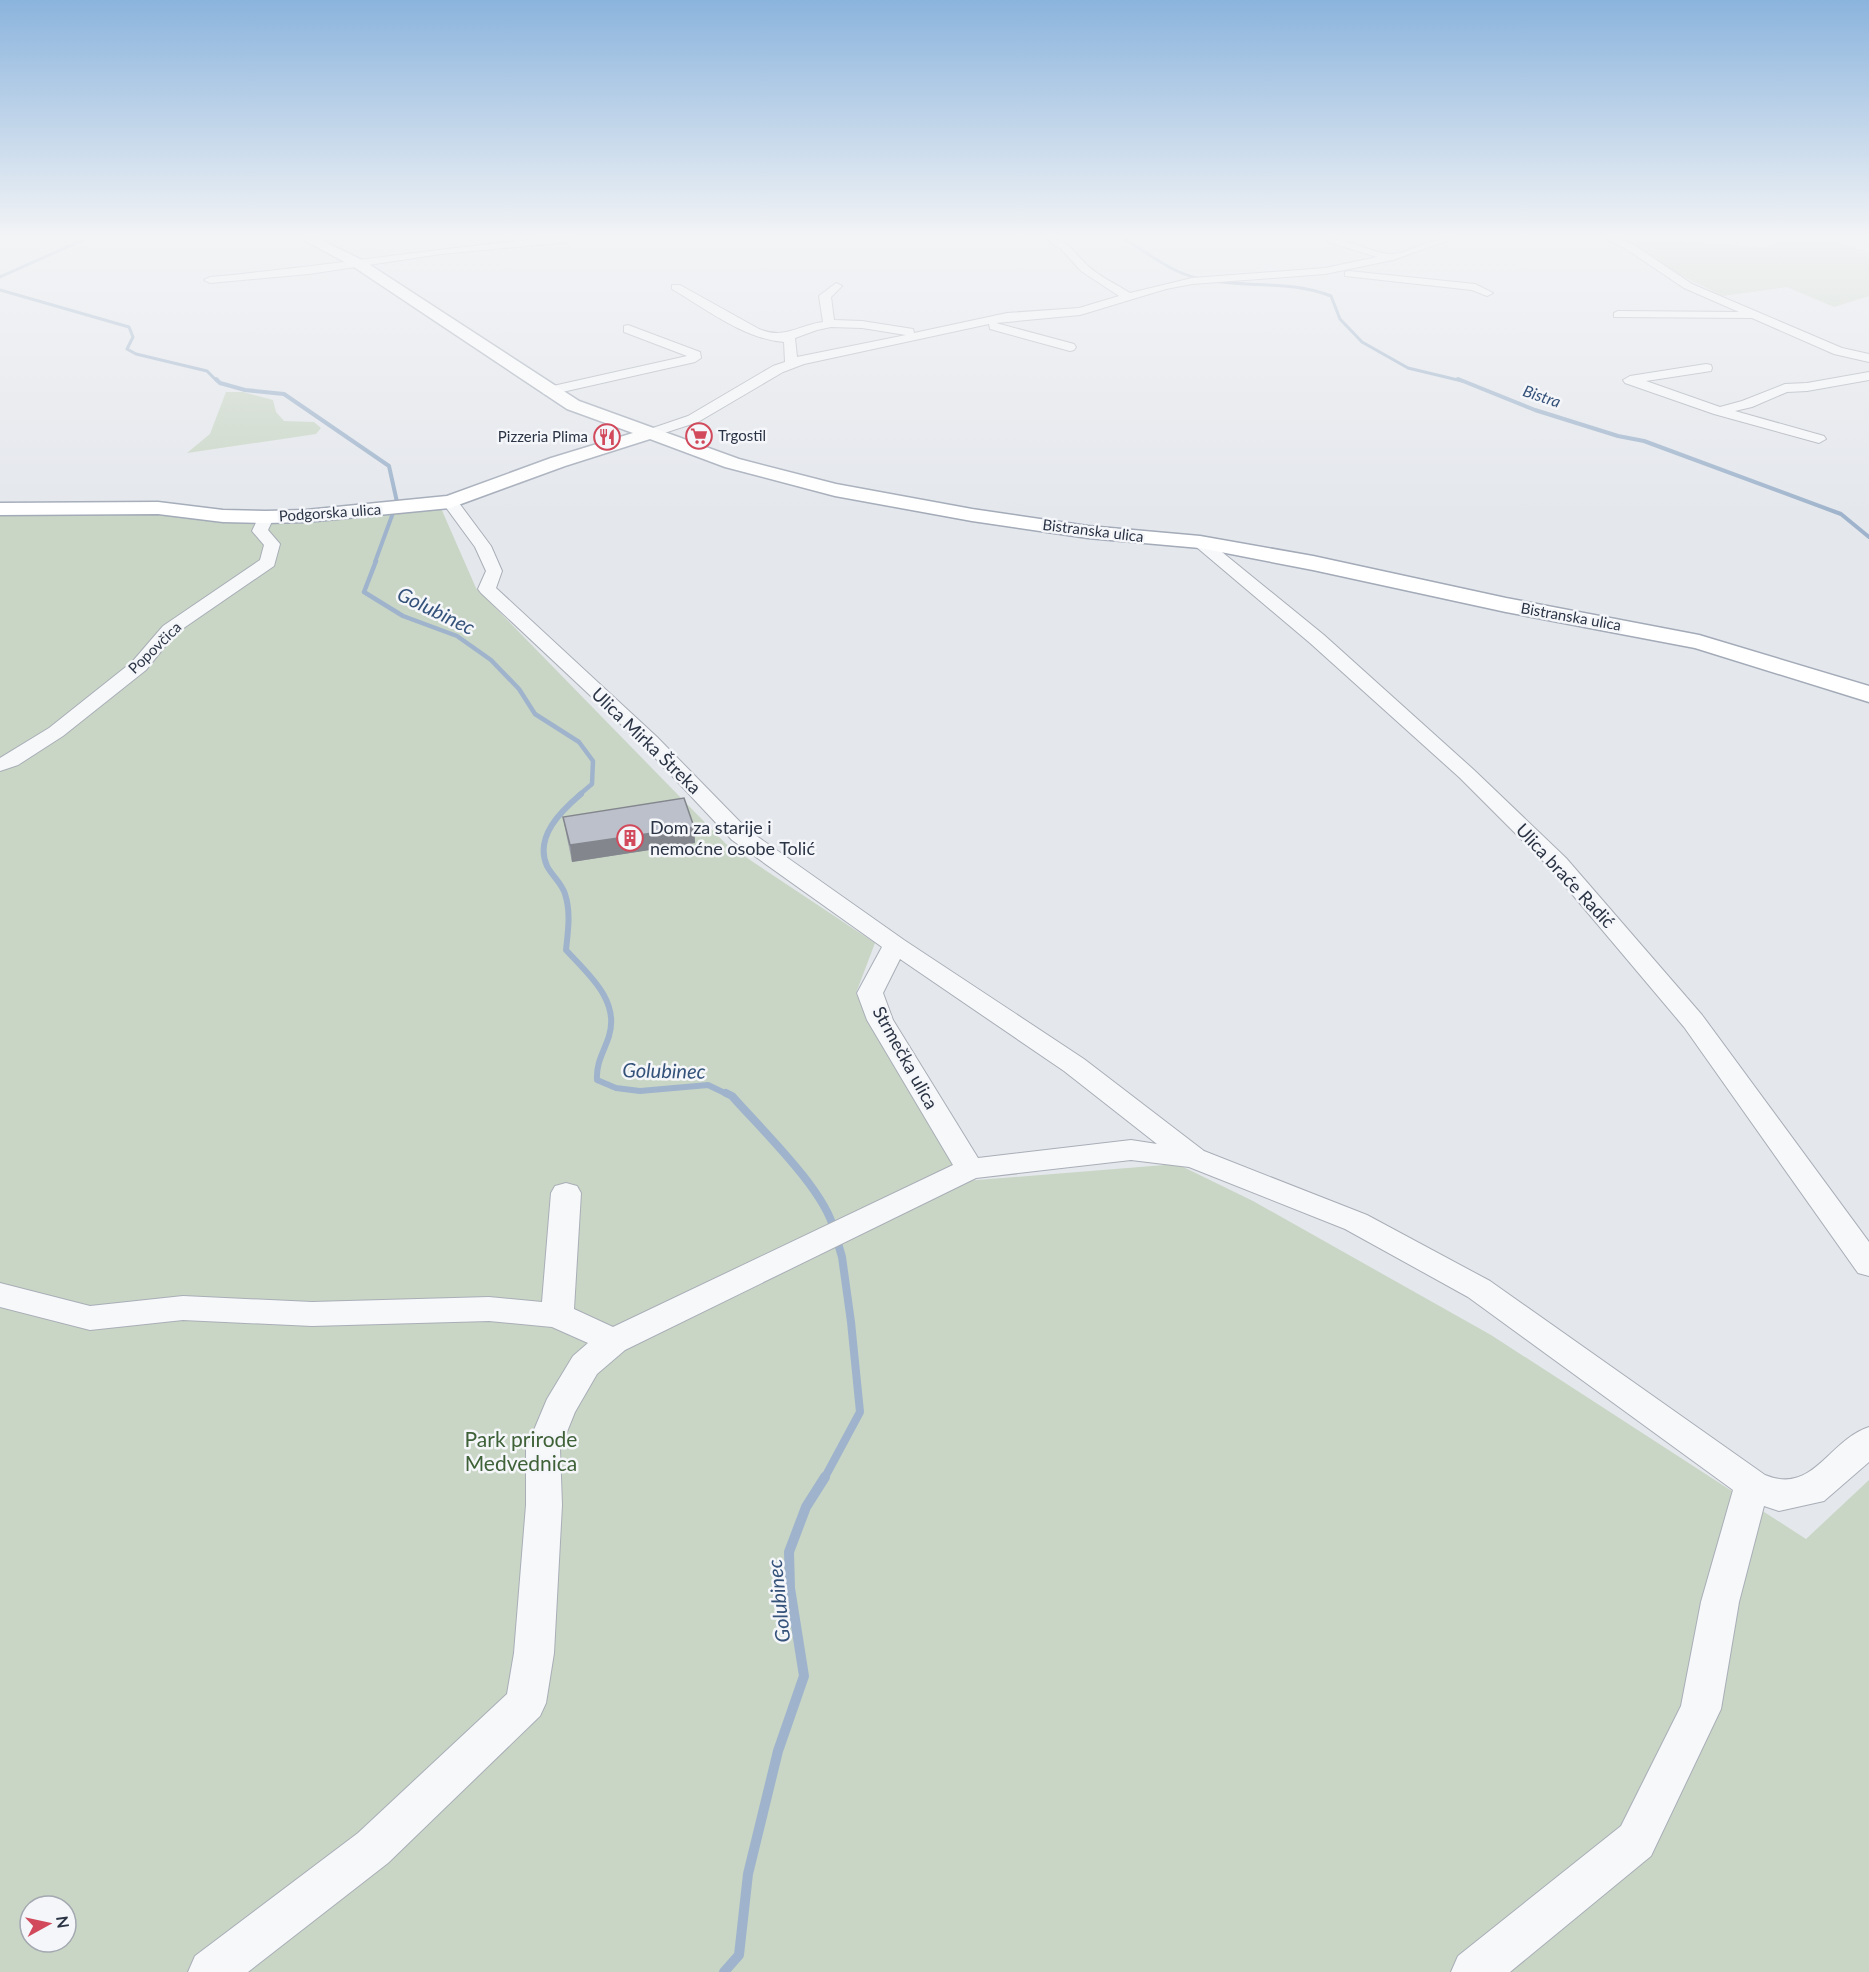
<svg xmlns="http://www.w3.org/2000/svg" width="1869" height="1972" viewBox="0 0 1869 1972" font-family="Lato,sans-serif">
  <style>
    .green { fill: #c9d6c5; fill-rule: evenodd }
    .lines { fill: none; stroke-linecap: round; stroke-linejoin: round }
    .stream-far5 { stroke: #9fb4cc; stroke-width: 3 }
    .stream-far4 { stroke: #9fb4cc; stroke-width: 4 }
    .stream-far3 { stroke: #9fb4cc; stroke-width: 4.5 }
    .stream-far2 { stroke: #9fb4cc; stroke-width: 6 }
    .stream-far1 { stroke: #9fb4cc; stroke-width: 8 }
    .stream { stroke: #9fb4cc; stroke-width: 10 }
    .minor-casing { stroke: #a9aeb7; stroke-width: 2 }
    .major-casing { stroke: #a3abb8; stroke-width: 3 }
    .minor { fill: #f7f8fa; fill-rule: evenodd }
    .major { fill: #fff; fill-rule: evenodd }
    .wall { fill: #a1a5ae }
    .shaded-wall { fill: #83868d }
    .building { fill: #bbc0ca; stroke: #83868d; stroke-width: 1.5 }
    .labels { text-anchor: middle; stroke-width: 5; stroke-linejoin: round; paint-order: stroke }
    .far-poi-label { font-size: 15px; fill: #2b3445; stroke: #f4f6f9; text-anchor: start }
    .far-street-label { font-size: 15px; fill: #2b3445; stroke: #f4f6f9 }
    .far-water-label { font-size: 16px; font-style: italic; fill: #34527a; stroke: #f4f6f9 }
    .street-label { font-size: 18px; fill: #2b3445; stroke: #f4f6f9 }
    .poi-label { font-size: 18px; fill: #2b3445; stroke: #f4f6f9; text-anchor: start }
    .water-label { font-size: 20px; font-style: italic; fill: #34527a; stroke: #f4f6f9 }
    .near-park-label { font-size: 21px; fill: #3f6138; stroke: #f4f6f9 }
  </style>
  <rect width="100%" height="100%" fill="#e4e7ec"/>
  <g class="green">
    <polygon points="1647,239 1764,248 1785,239 1826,239 1869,252 1869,296 1834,307 1787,287 1723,296 1678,274 1631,243"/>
    <polygon points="226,392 243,392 273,400 276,412 284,421 314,422 321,428 316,434 187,453 210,434"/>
    <path d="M440,506L476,588L726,844L875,943L856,993L965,1181L1177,1164L1253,1201L1491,1335L1806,1539L1869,1480V1972H0V515L135,513L232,522ZM30,1906H66V1942H30Z"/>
  </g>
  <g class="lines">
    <g class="stream-far5">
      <path d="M1124,239C1149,253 1168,271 1197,278C1242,289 1288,279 1331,296L1340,319L1362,342L1408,368L1462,381"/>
      <polyline points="0,277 85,239"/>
      <polyline points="0,290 129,327 133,337 127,349 136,354 207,371 217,381"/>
    </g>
    <g class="stream-far4">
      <polyline points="216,379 220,383 245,390 284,394 389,466 397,502 375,562"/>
      <polyline points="1458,379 1535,410 1618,436 1644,441 1841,514 1869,537"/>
    </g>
    <polyline class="stream-far3" points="376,561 364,592 403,616 457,636 491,660 519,689 535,714 579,742 593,761 592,784 579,795"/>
    <path class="stream-far2" d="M581,794C561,811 534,837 547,866C552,876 562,883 565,894C571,912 568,931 566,950C588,974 620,1000 609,1036C604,1052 596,1062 597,1080L616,1088L640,1091L708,1085L729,1095"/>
    <g class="stream-far1">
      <path d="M726,1093L732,1096C761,1129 825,1190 834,1230"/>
      <polyline points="824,1479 860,1412 851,1322 842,1257 837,1240"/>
    </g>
    <polyline class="stream" points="724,1972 739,1955 748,1874 778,1751 804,1676 790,1588 789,1552 806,1507 825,1477"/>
    <g class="minor-casing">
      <g id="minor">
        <path d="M540,239H573L568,242L441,254L309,274L210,283L204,280L210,277C320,267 429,249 540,239Z"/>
        <path d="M1046,239C1068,237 1074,254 1088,266C1100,277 1116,284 1130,293L1192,278L1325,268L1377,257L1328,242V239C1349,239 1367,251 1388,254C1405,256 1430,237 1452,239L1393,260L1325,274L1192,284L1166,289L1080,315L996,323L1074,344L1076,347L1074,350L1070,351L990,329L989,324L804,364L783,372L698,422L649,438L642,434L644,431L688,416L773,366L785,362L784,342C744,339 706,309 672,289V285H680L759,329C785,340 798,325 823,322L819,296L836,283L842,286L831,297L834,320L862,321L913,329L914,333L1007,313L1079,308L1119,296L1081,271L1061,249ZM831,327L862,328L906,335L797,357L795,338L817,330Z"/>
        <polygon points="1606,239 1619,239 1634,245 1692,284 1842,348 1869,354 1869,362 1834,354 1752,318 1614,317 1614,313 1618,311 1739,312 1684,288 1626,249"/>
        <polygon points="1349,271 1475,284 1493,293 1487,296 1472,290 1345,276 1345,272"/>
        <polygon points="628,325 700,352 701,358 695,362 549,395 544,394 542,391 544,388 687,356 624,332 624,326"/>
        <polygon points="1706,364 1711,365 1712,368 1711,371 1646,381 1720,407 1742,401 1785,384 1807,383 1869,372 1869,380 1807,391 1787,392 1752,407 1735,411 1824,436 1826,439 1819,443 1714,414 1625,383 1623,380 1630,376"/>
        <path d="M450,497L456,499L491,546L502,571L496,588L657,737L748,830L904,940L1084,1059L1204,1151L1367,1215L1490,1281L1765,1475C1814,1495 1827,1441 1869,1427V1462L1824,1501L1779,1511L1764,1506L1739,1602L1721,1709L1651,1856L1510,1972H1451L1458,1956L1621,1826L1681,1706L1701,1602L1733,1490L1468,1297L1345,1229L1189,1167L1131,1160L976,1178L625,1350L597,1374L575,1412L560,1449L562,1505L554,1653L546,1703L540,1716L388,1863L248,1972H188L195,1956L358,1833L507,1694L514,1653L526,1505V1449L547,1399L573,1356L588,1343L552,1327L489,1321L312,1326L183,1320L90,1330L0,1307V1283L90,1306L183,1296L312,1302L489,1297L542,1302L551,1193L555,1186L566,1183L577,1186L581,1193L574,1309L613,1327L953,1165L867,1020L857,993L882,947L732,840L643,745L481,593L478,589L486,571L475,547L442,502ZM900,959L1064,1071L1157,1144L1131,1140L978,1158L893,1020L883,993Z"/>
        <polygon points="266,512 274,517 268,530 280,544 274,566 175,634 146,670 63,736 18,765 0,771 0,758 49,728 132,662 163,626 260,560 264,545 252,531 260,514"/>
        <polygon points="1200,537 1206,539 1324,635 1474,770 1566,858 1702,1015 1869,1242 1869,1276 1858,1273 1684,1027 1550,868 1460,778 1310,643 1194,545 1192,542 1194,539"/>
      </g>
    </g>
    <g class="major-casing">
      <polygon id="major" points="302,239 319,239 364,261 579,401 739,459 836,484 972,509 1088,526 1200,536 1313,556 1506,598 1699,635 1869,686 1869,702 1695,648 1506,612 1313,570 1200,548 1088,538 972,521 835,496 725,467 650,439 565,466 450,508 306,522 266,523 223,522 158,514 0,515 0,503 158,502 223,510 266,511 306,510 447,496 551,458 633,433 567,409 354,267"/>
    </g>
    <use href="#minor" class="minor"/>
    <use href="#major" class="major"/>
  </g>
  <polygon class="wall" points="563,817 694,827 695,843 572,862 566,833"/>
  <polygon class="shaded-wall" points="694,827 695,843 572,862 570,845"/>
  <polygon class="building" points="684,798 694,827 570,845 563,817"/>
  <linearGradient id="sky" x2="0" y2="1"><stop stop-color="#8bb4dd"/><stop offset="0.46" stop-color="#f3f4f6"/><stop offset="1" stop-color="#f3f4f6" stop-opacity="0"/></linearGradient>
  <rect width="1869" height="515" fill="url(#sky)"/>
  <defs>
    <g id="supermarket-ring" transform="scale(1.35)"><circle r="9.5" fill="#f4f6f9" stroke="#d1495b" stroke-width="1.5"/><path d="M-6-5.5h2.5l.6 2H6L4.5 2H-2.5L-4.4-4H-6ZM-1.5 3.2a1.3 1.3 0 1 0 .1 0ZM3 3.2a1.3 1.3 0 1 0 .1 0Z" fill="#d1495b"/></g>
    <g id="restaurant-ring" transform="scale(1.35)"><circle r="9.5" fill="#f4f6f9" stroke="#d1495b" stroke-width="1.5"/><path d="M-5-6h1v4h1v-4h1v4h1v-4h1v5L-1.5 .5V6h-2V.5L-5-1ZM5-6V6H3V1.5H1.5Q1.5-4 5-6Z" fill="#d1495b"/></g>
    <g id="building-ring" transform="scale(1.35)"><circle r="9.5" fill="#f4f6f9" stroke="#d1495b" stroke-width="1.5"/><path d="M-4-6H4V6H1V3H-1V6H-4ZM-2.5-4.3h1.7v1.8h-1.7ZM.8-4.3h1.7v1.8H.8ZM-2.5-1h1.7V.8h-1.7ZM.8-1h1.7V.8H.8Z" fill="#d1495b"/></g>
  </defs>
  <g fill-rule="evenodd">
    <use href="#supermarket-ring" x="699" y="436"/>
    <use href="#restaurant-ring" x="607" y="437"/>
    <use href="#building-ring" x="630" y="838"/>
  </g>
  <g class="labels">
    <g class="far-poi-label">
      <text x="718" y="441">Trgostil</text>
      <text x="588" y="442" text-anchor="end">Pizzeria Plima</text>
    </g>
    <g class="far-street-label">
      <text transform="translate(330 513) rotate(-4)" y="5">Podgorska ulica</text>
      <text transform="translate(1093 531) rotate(7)" y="5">Bistranska ulica</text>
      <text transform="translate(1571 617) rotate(10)" y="5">Bistranska ulica</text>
      <text transform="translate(155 648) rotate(-44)" y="5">Popovčica</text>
    </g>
    <g class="far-water-label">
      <text transform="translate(1542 396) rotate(19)" y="6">Bistra</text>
    </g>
    <g class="street-label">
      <text transform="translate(646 741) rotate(44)" y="6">Ulica Mirka Štreka</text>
      <text transform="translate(1565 876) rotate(47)" y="6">Ulica braće Radić</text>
      <text transform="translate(905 1058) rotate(61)" y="6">Strmečka ulica</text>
    </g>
    <g class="poi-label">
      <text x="650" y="834">Dom za starije i<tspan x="650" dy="21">nemoćne osobe Tolić</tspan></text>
    </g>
    <g class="water-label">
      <text transform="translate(436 611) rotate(26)" y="7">Golubinec</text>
      <text transform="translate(664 1071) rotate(1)" y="7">Golubinec</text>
      <text transform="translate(779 1601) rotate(-96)" y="7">Golubinec</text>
    </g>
    <g class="near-park-label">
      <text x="521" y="1447">Park prirode<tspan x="521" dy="24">Medvednica</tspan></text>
    </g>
  </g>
  <g transform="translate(48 1924) rotate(82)"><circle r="28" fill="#f4f6f9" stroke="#a4a8b1" stroke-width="1.5"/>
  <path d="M0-4.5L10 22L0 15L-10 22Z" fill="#d1495b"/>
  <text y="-9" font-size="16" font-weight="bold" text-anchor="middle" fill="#2b3445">N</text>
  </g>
</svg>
